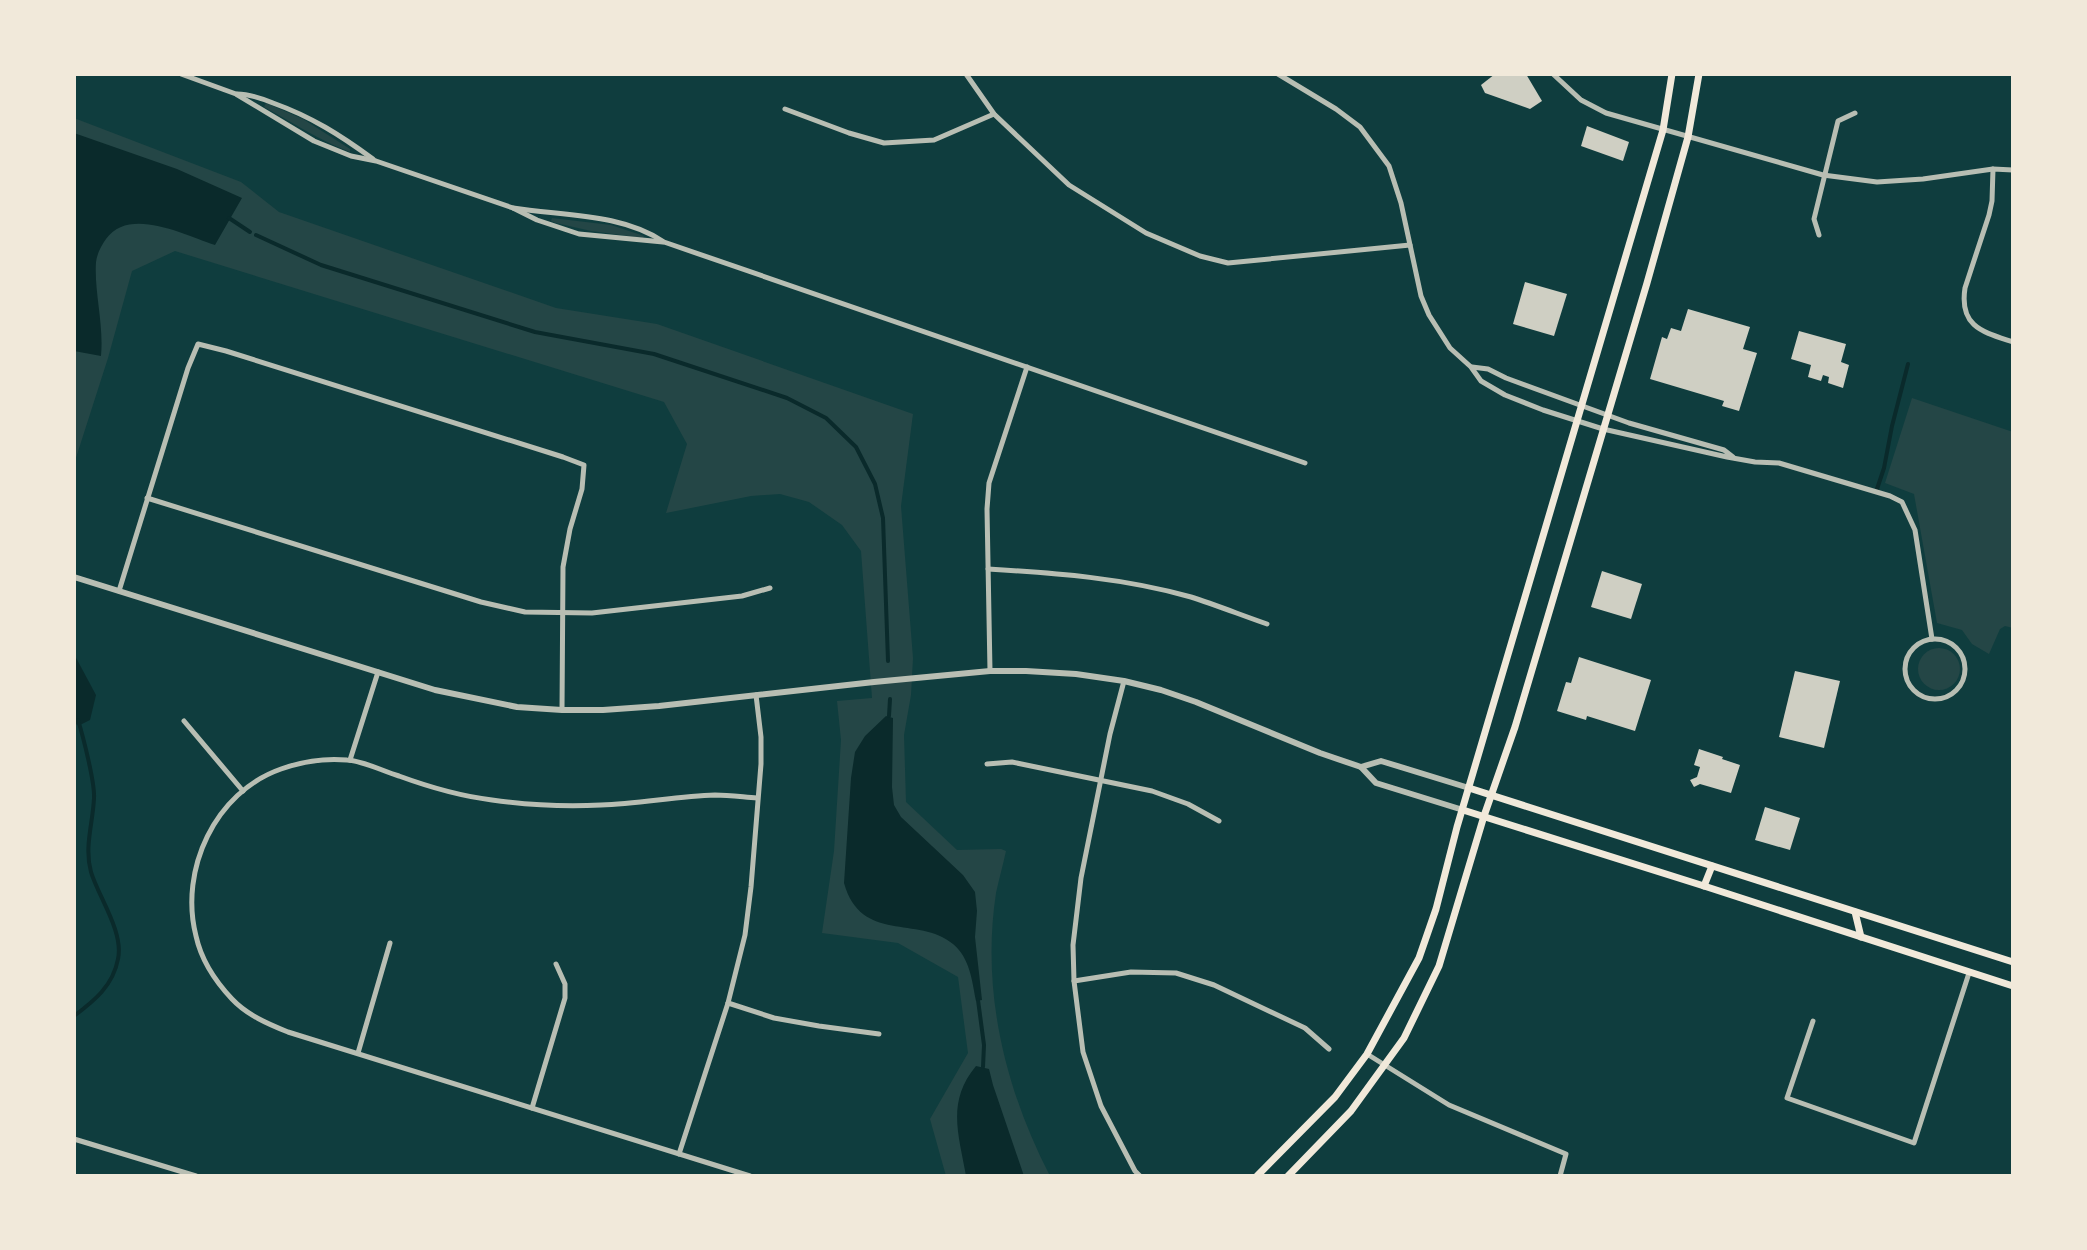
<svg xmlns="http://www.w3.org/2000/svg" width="2087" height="1250" viewBox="0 0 2087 1250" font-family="Inter,sans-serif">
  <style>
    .green { fill: #244646 }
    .water { fill: #0a2a2b }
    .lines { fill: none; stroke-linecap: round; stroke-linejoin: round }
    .stream { stroke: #0a2a2b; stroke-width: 4 }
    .building { fill: #cfcfc3 }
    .minor { stroke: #b8beb3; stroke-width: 5 }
    .tertiary { stroke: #b8beb3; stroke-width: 6 }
    .secondary { stroke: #f1e9da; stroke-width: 7 }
  </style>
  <rect width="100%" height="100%" fill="#0f3d3e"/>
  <g class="green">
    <path d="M266,103L303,119L350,149V152C319,140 293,123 264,107Z"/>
    <path d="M74,118L241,182L279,212L556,308L657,324L913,414L901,506L913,658L911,695L904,735L906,802L957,850L1001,849L1006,851C1003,865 999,879 996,893C981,991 1005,1089 1050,1176H946L930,1119L968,1053L958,977L898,943L822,933L834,851L841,740L837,701L872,698L861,551L842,525L809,502L780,494L751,496L666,513L687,444L664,402L175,251L132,271L108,358L74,464Z"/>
    <polygon points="552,218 611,225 644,236 643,238 591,231 556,223 551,221"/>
    <polygon points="1912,398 2013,432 2013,628 2005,626 2000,629 1989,654 1972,644 1962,630 1937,623 1914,494 1885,483"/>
    <circle cx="1939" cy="669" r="21"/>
  </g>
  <g class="water">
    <path d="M74,133L177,169L242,198L215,245C185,235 129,206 106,239C101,246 97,254 96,262C94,292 104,324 101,356L74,351Z"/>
    <polygon points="74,654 96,695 90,720 80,725 74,724"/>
    <path d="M886,716L893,718L892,787L894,805L901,817L963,875L975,892L977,911L975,937L982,1000L976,1001C972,981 970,958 953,944C918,915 861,944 844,883L851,778L855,752L865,736Z"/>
    <path d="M976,1066L989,1069L993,1085L1024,1176H966C959,1135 946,1102 976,1066Z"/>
  </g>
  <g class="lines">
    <g class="stream">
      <polyline points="229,218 250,232"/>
      <polyline points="256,235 321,265 535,332 654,354 787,398 826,418 856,447 875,484 883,518 888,661"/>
      <polyline points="1876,492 1884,468 1892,426 1908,364"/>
      <polyline points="889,716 890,699"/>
      <polyline points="978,1000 984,1045 983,1067"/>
      <path d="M74,1016C94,1001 113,986 118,959C124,932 98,896 91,872C84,847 93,823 94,798C95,783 83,736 78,720"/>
    </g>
  </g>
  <g class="building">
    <polygon points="1495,74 1526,74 1542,101 1530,109 1485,93 1481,85"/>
    <polygon points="1587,126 1629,142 1623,161 1581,146"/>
    <polygon points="1525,282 1567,294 1554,336 1513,324"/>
    <polygon points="1688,309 1750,327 1743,349 1757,353 1739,411 1722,406 1724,401 1650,379 1662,337 1667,339 1671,328 1681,331"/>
    <polygon points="1799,331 1846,344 1841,362 1849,365 1843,388 1828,383 1829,377 1823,375 1821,381 1808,377 1811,365 1791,359"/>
    <polygon points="1602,571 1642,584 1631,619 1591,607"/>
    <polygon points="1579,657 1651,680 1635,731 1587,716 1586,720 1557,711 1566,682 1571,683"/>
    <polygon points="1795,671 1840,681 1824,748 1779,737"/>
    <polygon points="1699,749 1723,757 1722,759 1740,765 1731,793 1700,784 1694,787 1690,780 1697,777 1700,767 1694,765"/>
    <polygon points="1765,807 1800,818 1790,850 1755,840"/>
  </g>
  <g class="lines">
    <g class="minor">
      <polyline points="181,74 236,94 314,141 351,156 376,161 513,208 537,220 579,234 663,242"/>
      <polyline points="966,74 994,114 1069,185 1146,233 1200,256 1228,263 1410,245"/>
      <polyline points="1278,74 1336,109 1360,127 1389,166 1401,203 1421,296 1429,315 1450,348 1471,367 1481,381 1505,395 1543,410 1603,429 1727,457 1755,462 1779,463 1890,496 1902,502 1915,530 1932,639"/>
      <polyline points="1553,74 1581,100 1606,113 1823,175 1877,182 1923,179 1993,169 2013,170"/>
      <path d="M237,94C250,94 261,98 273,103C312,117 340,135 373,159"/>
      <polyline points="785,109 849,133 884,143 934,140 994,114"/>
      <path d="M1993,169L1992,201L1989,215L1965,288C1959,327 1983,332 2013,342"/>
      <path d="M513,208C563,216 621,213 664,242L1305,463"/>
      <polyline points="1819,235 1814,219 1838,121 1855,113"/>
      <polyline points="1472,367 1488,369 1506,378 1629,423 1724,450 1733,457"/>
      <polyline points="147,498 481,602 525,612 592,613 742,596 770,588"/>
      <path d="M988,569C1056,573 1124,578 1191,597C1216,605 1241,615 1267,624"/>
      <polyline points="119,591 188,368 198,344 226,351 563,457 584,465 582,489 570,529 563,567 562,710"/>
      <circle cx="1935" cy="669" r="30"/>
      <polyline points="990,671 987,509 989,483 1027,367"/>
      <polyline points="1124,681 1110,734 1081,878 1073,945 1074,981 1083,1052 1101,1106 1135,1171 1140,1176"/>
      <polyline points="184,721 243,791"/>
      <polyline points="350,760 378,672"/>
      <polyline points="987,764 1012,762 1152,791 1188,804 1219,821"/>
      <polyline points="1074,981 1131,972 1176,973 1214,985 1305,1028 1329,1049"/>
      <polyline points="728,1003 774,1018 819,1026 879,1034"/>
      <polyline points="1813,1021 1787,1098 1914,1143 1969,973"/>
      <polyline points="358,1053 390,943"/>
      <polyline points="1367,1054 1449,1105 1566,1154 1560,1176"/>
      <polyline points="532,1108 565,998 565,984 556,964"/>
      <polyline points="74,1139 196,1176"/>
      <polyline points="679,1154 728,1003 745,935 751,887 761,764 761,737 756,695"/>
      <path d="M750,1176L288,1032C268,1024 247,1015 232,999C216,982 201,959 196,936C179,870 215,792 281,769C301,762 326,758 347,760C364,761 382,771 399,776C429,787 460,796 492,800C528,805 564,807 601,805C639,804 677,796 715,795C729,795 743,797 757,798"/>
    </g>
    <g class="tertiary">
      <polyline points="74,577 435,690 517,707 562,710 603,710 659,706 874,682 990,671 1026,671 1076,674 1124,681 1161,690 1196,702 1320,753 1361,767 1376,783 1463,810"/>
      <polyline points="1361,767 1381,761 1469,788"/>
    </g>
    <g class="secondary">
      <polyline points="1469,788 2013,962"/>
      <polyline points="1463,810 1704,886 2013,986"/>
      <polyline points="1704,886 1712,866"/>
      <polyline points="1855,912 1861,937"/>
      <polyline points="1257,1176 1335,1097 1367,1054 1419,958 1436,909 1457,827 1663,130 1672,74"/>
      <polyline points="1288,1176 1351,1111 1404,1038 1439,966 1484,816 1515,727 1647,283 1688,137 1699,74"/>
    </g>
  </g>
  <rect width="2087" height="1250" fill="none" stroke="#f1e9da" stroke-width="152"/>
</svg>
